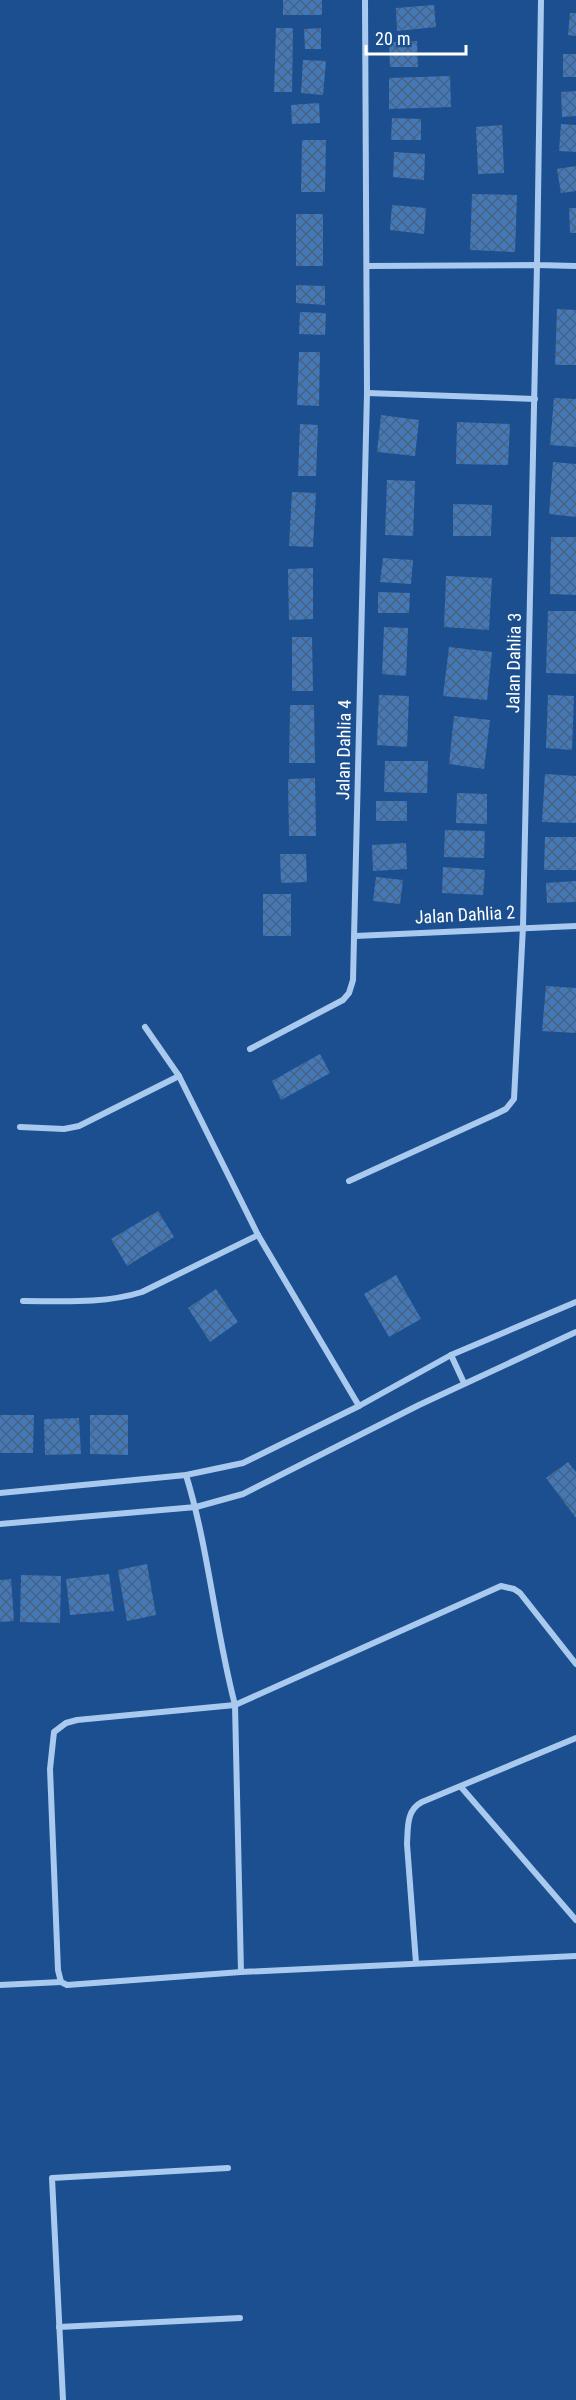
<svg xmlns="http://www.w3.org/2000/svg" width="576" height="2400" viewBox="0 0 576 2400" font-family="'Roboto Condensed',sans-serif">
  <style>
    .building { fill: url(#building-cross-hatch) }
    .lines { fill: none; stroke-linecap: round; stroke-linejoin: round }
    .minor { stroke: #a9c9ee; stroke-width: 6 }
    .labels { text-anchor: middle; stroke-width: 4.5; stroke-linejoin: round; paint-order: stroke }
    .street-label { font-size: 18px; fill: #fff; stroke: #1b4f8f }
  </style>
  <defs>
    <pattern id="building-cross-hatch" width="8" height="8" patternUnits="userSpaceOnUse" patternTransform="scale(1.5)"><rect width="8" height="8" fill="#4478b7"/><path d="M0 0l8 8M0 8l8-8" fill="none" stroke="#486282"/></pattern>
  </defs>
  <rect width="100%" height="100%" fill="#1b4f8f"/>
  <g class="building">
    <rect x="283" y="0" width="39" height="15"/>
    <polygon points="434,5 436,27 397,31 396,8"/>
    <polygon points="570,13 576,13 576,36 568,35"/>
    <polygon points="276,28 293,28 292,92 274,92"/>
    <polygon points="321,28 321,49 305,49 304,29"/>
    <polygon points="417,41 418,67 390,67 389,42"/>
    <rect x="563" y="54" width="13" height="23"/>
    <polygon points="303,60 326,61 323,95 301,93"/>
    <polygon points="450,76 451,107 389,109 389,78"/>
    <polygon points="576,91 576,116 562,117 561,92"/>
    <polygon points="319,103 320,123 292,124 291,105"/>
    <polygon points="392,118 421,119 421,140 391,140"/>
    <polygon points="561,124 576,125 576,152 559,151"/>
    <polygon points="502,125 504,173 478,174 476,127"/>
    <polygon points="302,140 326,140 325,192 301,192"/>
    <polygon points="394,152 425,154 424,180 393,177"/>
    <polygon points="576,166 576,191 561,193 557,169"/>
    <polygon points="472,194 517,195 515,252 470,250"/>
    <polygon points="392,205 426,208 424,234 390,230"/>
    <polygon points="569,208 576,208 576,233 570,233"/>
    <rect x="296" y="214" width="27" height="52"/>
    <polygon points="296,285 325,286 325,305 296,303"/>
    <polygon points="557,309 576,310 576,365 555,365"/>
    <polygon points="300,312 326,313 325,335 299,334"/>
    <polygon points="299,352 320,352 319,406 297,405"/>
    <polygon points="554,398 576,399 576,447 550,445"/>
    <polygon points="381,415 419,420 415,456 377,452"/>
    <polygon points="457,422 510,424 508,465 456,464"/>
    <polygon points="300,424 318,425 316,476 298,476"/>
    <polygon points="553,462 576,464 576,517 549,514"/>
    <polygon points="387,480 415,481 413,536 385,535"/>
    <polygon points="292,492 316,493 313,547 289,546"/>
    <polygon points="453,504 492,505 491,536 453,536"/>
    <polygon points="551,537 576,537 576,595 550,594"/>
    <polygon points="383,558 413,560 411,584 380,582"/>
    <polygon points="313,568 313,619 289,620 288,569"/>
    <polygon points="446,576 492,578 489,630 444,627"/>
    <polygon points="378,592 410,593 409,613 378,613"/>
    <polygon points="548,611 576,611 576,674 546,673"/>
    <polygon points="384,627 408,628 406,676 382,674"/>
    <polygon points="292,637 312,637 313,691 292,691"/>
    <polygon points="449,647 492,652 487,700 443,696"/>
    <polygon points="379,695 409,696 407,747 377,745"/>
    <polygon points="548,695 574,696 572,750 546,748"/>
    <polygon points="290,705 314,705 315,763 289,763"/>
    <polygon points="454,716 490,720 484,769 449,764"/>
    <polygon points="385,761 428,761 427,793 384,792"/>
    <polygon points="545,774 576,776 576,823 542,822"/>
    <polygon points="315,778 316,836 289,836 288,779"/>
    <polygon points="457,793 487,794 487,824 456,823"/>
    <rect x="376" y="801" width="31" height="20"/>
    <polygon points="445,830 485,831 484,858 444,857"/>
    <polygon points="545,837 576,837 576,870 544,870"/>
    <polygon points="406,843 407,869 373,871 372,845"/>
    <polygon points="280,854 306,854 307,882 281,883"/>
    <polygon points="443,867 485,870 483,895 442,893"/>
    <polygon points="376,877 403,880 400,904 373,901"/>
    <polygon points="576,881 576,902 547,903 546,883"/>
    <rect x="263" y="894" width="28" height="42"/>
    <polygon points="546,986 576,988 576,1033 542,1031"/>
    <polygon points="320,1054 330,1073 281,1100 272,1081"/>
    <polygon points="158,1211 174,1237 127,1266 111,1239"/>
    <polygon points="396,1275 421,1319 389,1337 364,1294"/>
    <polygon points="216,1289 238,1322 210,1342 188,1308"/>
    <polygon points="0,1415 34,1415 33,1453 0,1453"/>
    <polygon points="90,1415 128,1415 128,1455 90,1454"/>
    <polygon points="79,1418 81,1454 45,1455 44,1419"/>
    <polygon points="568,1462 576,1472 576,1518 546,1478"/>
    <polygon points="147,1564 156,1615 127,1621 118,1570"/>
    <polygon points="109,1574 114,1611 70,1615 66,1579"/>
    <polygon points="21,1575 61,1576 60,1623 20,1622"/>
    <polygon points="11,1579 14,1621 0,1622 0,1580"/>
  </g>
  <g class="lines">
    <g class="minor">
      <polyline points="541,0 537,265 576,266"/>
      <polyline points="367,393 535,399"/>
      <polyline points="355,936 576,926"/>
      <polyline points="145,1027 179,1076 258,1235 359,1406"/>
      <polyline points="250,1049 343,1000 349,993 353,980 367,393 365,0"/>
      <polyline points="20,1127 64,1129 79,1126 179,1076"/>
      <polyline points="349,1181 496,1114 506,1109 514,1099 523,927 537,265 367,266"/>
      <path d="M23,1301C62,1301 104,1304 142,1292L258,1235"/>
      <polyline points="451,1355 464,1383"/>
      <path d="M186,1475C209,1550 215,1629 235,1705L241,1972"/>
      <polyline points="0,1493 186,1475 243,1463 359,1406 451,1355 576,1302"/>
      <polyline points="0,1524 196,1507 243,1494 419,1405 576,1332"/>
      <polyline points="576,1664 520,1593 514,1589 501,1586 235,1705 77,1720 66,1723 54,1732 50,1769 58,1970 61,1982 67,1985 241,1972 576,1956"/>
      <polyline points="461,1787 576,1920"/>
      <path d="M416,1963L407,1844C408,1828 406,1810 422,1802L576,1738"/>
      <polyline points="0,1985 61,1982"/>
      <polyline points="59,2327 240,2318"/>
      <polyline points="63,2400 52,2178 228,2168"/>
    </g>
  </g>
  <g class="labels">
    <g class="street-label">
      <text transform="translate(514 663) rotate(-89)" y="6">Jalan Dahlia 3</text>
      <text transform="translate(344 750) rotate(-89)" y="6">Jalan Dahlia 4</text>
      <text transform="translate(465 915) rotate(-3)" y="6">Jalan Dahlia 2</text>
    </g>
  </g>
  <path d="M366 45v9h100v-9" fill="none" stroke="#ffffff" stroke-width="3"/>
  <text x="375" y="45" font-size="18" fill="#ffffff" stroke="#1b4f8f" stroke-width="4.5" paint-order="stroke">20 m</text>
</svg>
